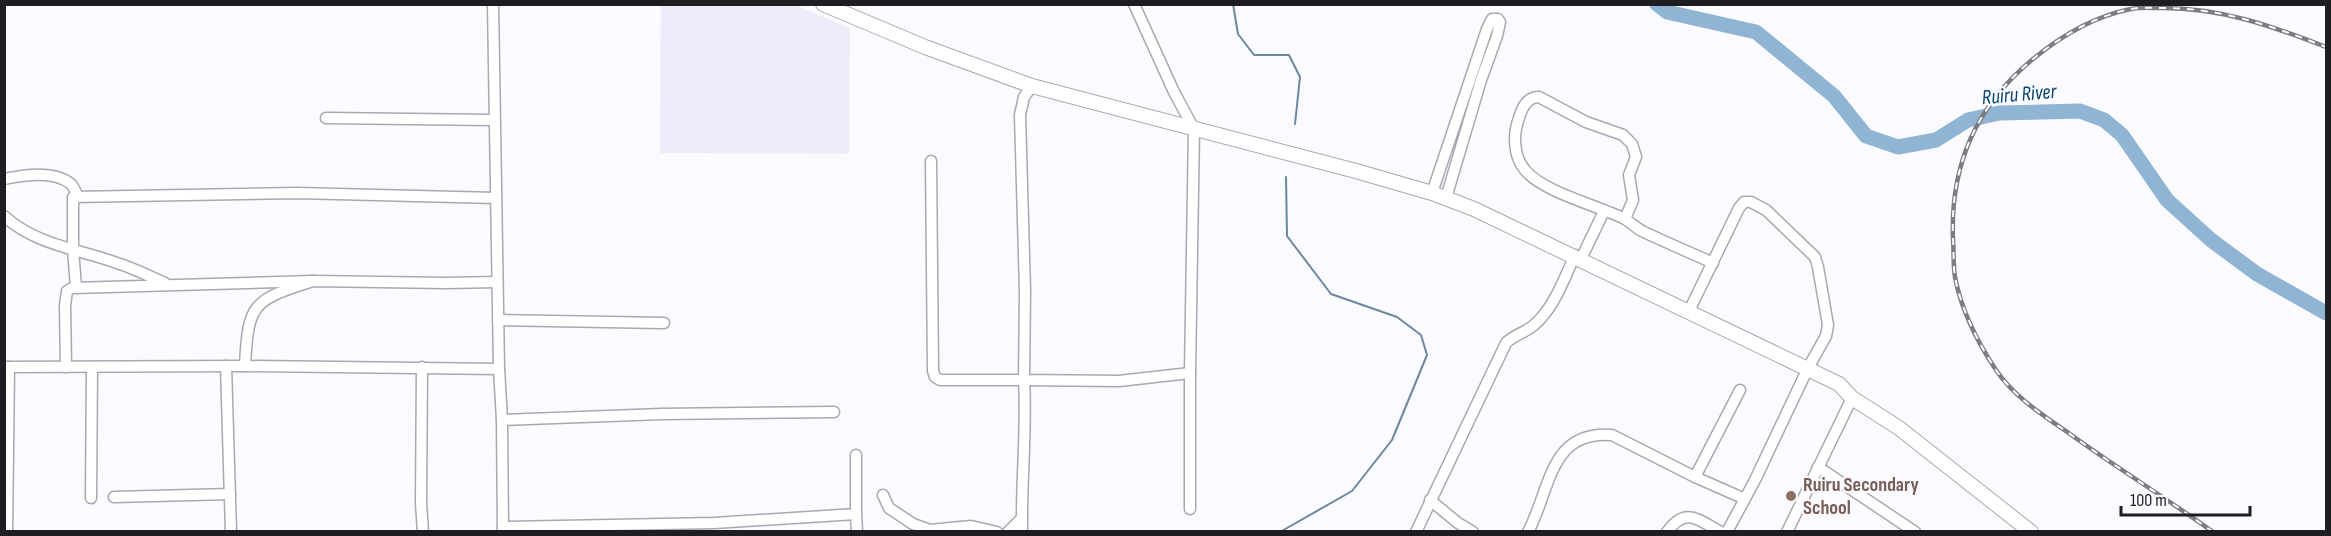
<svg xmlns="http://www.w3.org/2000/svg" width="2331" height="536" viewBox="0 0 2331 536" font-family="'Sofia Sans Condensed',sans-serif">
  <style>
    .built { fill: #ededf9 }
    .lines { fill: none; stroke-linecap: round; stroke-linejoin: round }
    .stream { stroke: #6d879f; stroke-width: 2 }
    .river { stroke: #8fb4d4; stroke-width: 15 }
    .minor-casing { stroke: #a8a8b3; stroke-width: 13 }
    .major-casing { stroke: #a8a8b3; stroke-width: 16 }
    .minor { stroke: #fff; stroke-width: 10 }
    .major { stroke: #fff; stroke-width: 14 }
    .rail-casing { stroke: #7c7c81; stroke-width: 4.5 }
    .rail { stroke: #fafaff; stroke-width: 2; stroke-dasharray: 7; stroke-linecap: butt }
    .education-dot { fill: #8d6e63; stroke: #fafaff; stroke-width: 2 }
    .labels { text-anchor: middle; stroke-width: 4.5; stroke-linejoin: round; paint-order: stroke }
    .education-label { font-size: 20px; font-weight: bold; fill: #785e54; stroke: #fafaff; text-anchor: start }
    .water-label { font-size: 21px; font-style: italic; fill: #07456f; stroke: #fafaff }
  </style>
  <rect width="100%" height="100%" fill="#fafaff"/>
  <polygon class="built" points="661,5 794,5 850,28 849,154 660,153"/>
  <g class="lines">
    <g class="stream">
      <polyline points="1233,4 1238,34 1254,55 1289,55 1300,77 1295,124"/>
      <polyline points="1280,532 1352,491 1392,440 1427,355 1421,335 1397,317 1331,294 1287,236 1286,177"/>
    </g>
    <polyline class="river" points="1657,4 1667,12 1756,32 1834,96 1866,136 1898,147 1936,140 1968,120 1999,113 2080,111 2104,120 2122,135 2167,200 2211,240 2257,274 2326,313"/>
    <g class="minor-casing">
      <g id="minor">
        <polyline points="1032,86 1024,97 1020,115 1025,291 1024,380 1119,381 1190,373 1194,129 1174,92 1134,4"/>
        <polyline points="326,118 494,120"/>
        <path d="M931,161L933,371L935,377L940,380H1024C1027,430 1021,481 1022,532"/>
        <path d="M4,179C24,175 54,170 71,184C74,187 76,193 78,197"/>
        <polyline points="1432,193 1487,29 1492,19 1498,19 1500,22 1497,36 1481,80 1446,198"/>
        <path d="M4,216C36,245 78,249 117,263C133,268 149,276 165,283"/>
        <path d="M1625,219L1633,200L1629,175L1636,157L1632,144L1623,135L1586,122L1539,97C1527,97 1522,107 1519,118C1513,134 1513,156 1525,170C1543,192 1596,205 1623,218C1629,221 1635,227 1642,231C1665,242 1689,252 1713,263"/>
        <polyline points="1581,259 1604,211"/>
        <polyline points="76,287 73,249 73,197 297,193 496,198"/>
        <polyline points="1689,311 1739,208 1744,202 1751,202 1766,210 1815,257 1818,267 1828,325 1826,336 1808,368 1755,480 1727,532"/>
        <polyline points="498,320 664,323"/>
        <polyline points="226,366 231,532"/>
        <path d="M245,366C248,303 253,300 313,281L446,283L497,282"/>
        <polyline points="4,367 245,366 499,369 493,4"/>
        <polyline points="66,367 65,305 67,291 72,288 313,281"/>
        <polyline points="422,367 421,503 423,532"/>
        <polyline points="499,369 502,420 503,532"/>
        <polyline points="1740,390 1695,477 1745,499"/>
        <polyline points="502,420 662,414 834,412"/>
        <polyline points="1818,467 1915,532"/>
        <polyline points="883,495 889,508 913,524 930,530 971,526 997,532"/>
        <polyline points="114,497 230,494"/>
        <polyline points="91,498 92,367"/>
        <polyline points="1430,500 1458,523 1473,532"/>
        <polyline points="1190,509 1190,373"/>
        <polyline points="856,514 857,532"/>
        <polyline points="503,527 714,523 856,514 856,455"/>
        <polyline points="7,532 9,367"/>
        <polyline points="1008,532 1022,518"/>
        <path d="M1416,532L1506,343C1515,334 1525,333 1534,325C1554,308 1564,279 1575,255"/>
        <path d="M1528,532C1551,489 1549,430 1612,435L1695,477"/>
        <path d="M1667,532C1686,506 1698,520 1721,532"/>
        <polyline points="1787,532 1852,398"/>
      </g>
    </g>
    <g class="major-casing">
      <polyline id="major" points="823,4 925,47 1032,86 1356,171 1432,193 1474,209 1839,384 1852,398 1899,428 2031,532"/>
    </g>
    <use href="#minor" class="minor"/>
    <use href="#major" class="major"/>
    <g class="rail-casing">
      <path id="rail" d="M2213,532C2166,498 2117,468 2070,434C2044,416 2014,397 1996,370C1978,343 1961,309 1955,277C1953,265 1954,252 1953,240C1950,166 1975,107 2033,59C2061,36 2095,16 2131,9C2140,7 2151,8 2159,8C2219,7 2272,26 2326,47"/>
    </g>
    <use href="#rail" class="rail"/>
  </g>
  <circle class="education-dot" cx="1791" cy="496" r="6"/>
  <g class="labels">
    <g class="education-label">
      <text x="1803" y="491">Ruiru Secondary<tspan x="1803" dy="23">School</tspan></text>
    </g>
    <g class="water-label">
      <text transform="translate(2019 94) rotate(-5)" y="7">Ruiru River</text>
    </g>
  </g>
  <rect width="2331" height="536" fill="none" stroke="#1e1e22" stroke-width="12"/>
  <path d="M2121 506v9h129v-9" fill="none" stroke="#1e1e22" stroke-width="3"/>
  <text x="2130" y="506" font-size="18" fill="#1e1e22" stroke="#fafaff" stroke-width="4.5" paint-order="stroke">100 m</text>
</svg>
